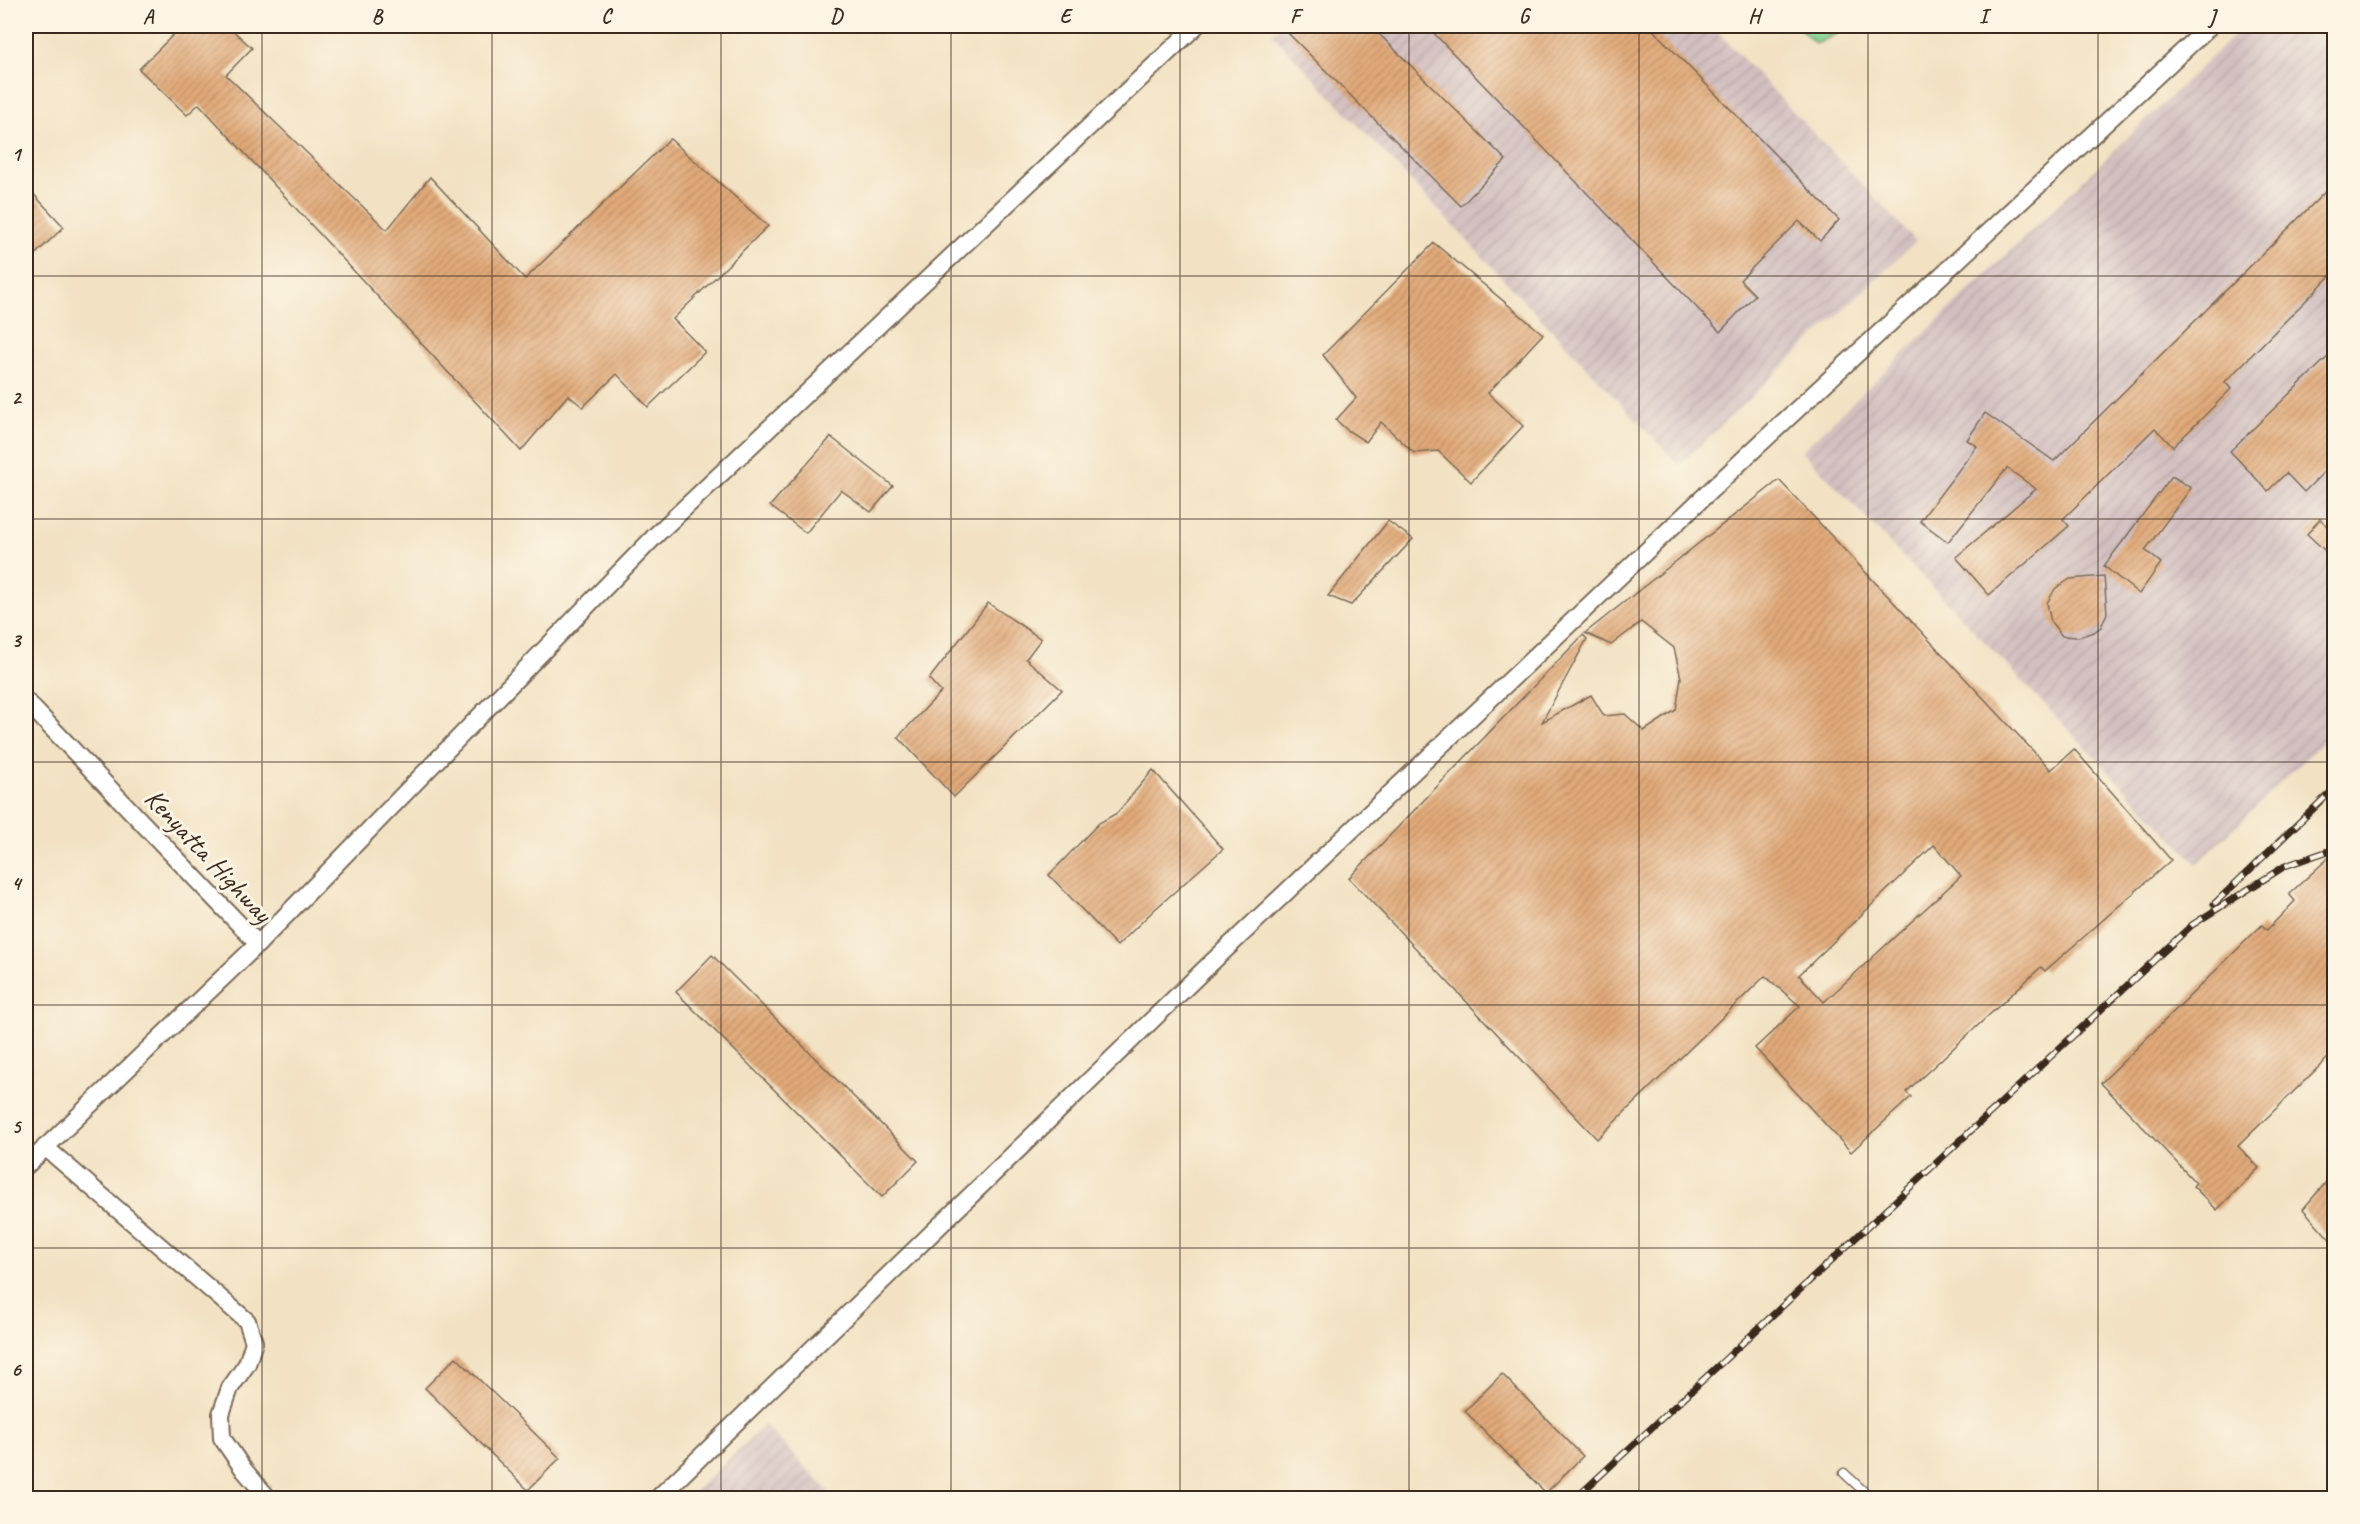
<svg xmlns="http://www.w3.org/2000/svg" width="2360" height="1524" viewBox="0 0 2360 1524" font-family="Caveat,sans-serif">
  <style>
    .industrial { fill: url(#industrial-furrows) }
    .grass { fill: url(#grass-tufts); stroke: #5f7e58; stroke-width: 1.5 }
    .building { fill: url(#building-hatch); fill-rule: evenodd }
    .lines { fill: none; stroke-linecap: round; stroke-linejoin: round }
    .lane-casing { stroke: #7b6a58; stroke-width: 11 }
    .street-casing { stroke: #7b6a58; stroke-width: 20 }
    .lane { stroke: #fff; stroke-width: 8 }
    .street { stroke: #fff; stroke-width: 16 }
    .rail-casing { stroke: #3b2a1e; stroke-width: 7 }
    .rail { stroke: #fcf5e5; stroke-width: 4.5; stroke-dasharray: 14; stroke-linecap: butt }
    .grid { fill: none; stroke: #3b2a1e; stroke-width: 1.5; stroke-opacity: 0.55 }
    .labels { text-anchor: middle; stroke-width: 6; stroke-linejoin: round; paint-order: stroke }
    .street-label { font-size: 28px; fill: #3b2a1e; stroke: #fcf5e5 }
    .neatline { fill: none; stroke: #3b2a1e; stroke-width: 2 }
    .grid-label { font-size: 20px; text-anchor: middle; font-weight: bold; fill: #3b2a1e }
  </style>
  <defs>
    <pattern id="industrial-furrows" width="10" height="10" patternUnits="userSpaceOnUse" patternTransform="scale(1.5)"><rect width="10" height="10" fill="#d2bfc0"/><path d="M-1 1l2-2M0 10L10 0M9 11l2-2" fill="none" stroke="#b5a4a5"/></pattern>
    <pattern id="grass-tufts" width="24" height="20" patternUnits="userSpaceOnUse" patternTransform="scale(1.5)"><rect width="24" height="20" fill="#83d392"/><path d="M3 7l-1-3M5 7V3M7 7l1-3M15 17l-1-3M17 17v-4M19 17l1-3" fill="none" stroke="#72b57d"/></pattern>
    <pattern id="building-hatch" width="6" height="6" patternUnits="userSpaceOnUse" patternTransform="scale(1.5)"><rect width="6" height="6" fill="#e2aa79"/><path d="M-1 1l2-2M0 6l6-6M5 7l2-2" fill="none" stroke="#b88b63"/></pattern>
  </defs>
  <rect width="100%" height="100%" fill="#fcf5e5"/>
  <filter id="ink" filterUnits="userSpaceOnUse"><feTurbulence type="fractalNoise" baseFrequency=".0167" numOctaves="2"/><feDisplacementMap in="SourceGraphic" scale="12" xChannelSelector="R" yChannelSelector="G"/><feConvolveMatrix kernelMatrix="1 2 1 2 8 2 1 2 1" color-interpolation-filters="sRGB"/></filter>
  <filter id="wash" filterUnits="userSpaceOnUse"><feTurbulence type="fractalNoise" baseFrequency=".008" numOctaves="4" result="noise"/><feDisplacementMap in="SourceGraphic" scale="24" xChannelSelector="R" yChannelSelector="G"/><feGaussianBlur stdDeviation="1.35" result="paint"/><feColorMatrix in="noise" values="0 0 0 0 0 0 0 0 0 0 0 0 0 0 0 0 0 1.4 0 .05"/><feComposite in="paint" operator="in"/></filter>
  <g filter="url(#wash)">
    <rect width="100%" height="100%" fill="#f2e2c3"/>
    <g class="industrial">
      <polygon points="1281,26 1712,26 1916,241 1679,465 1272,34"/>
      <polygon points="2244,26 2334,26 2334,731 2197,864 1802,451"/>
      <polygon points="765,1425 835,1498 688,1498"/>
    </g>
    <polygon class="grass" points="1797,26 1852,26 1816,44"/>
    <g id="blocks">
      <g class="building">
        <polygon points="182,26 228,26 252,48 226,75 387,230 430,177 525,279 670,139 768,226 673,319 705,352 648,407 617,374 583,407 568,395 521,451 199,104 187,115 139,69"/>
        <polygon points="1297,26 1371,26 1506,160 1461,206 1289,34"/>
        <polygon points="1427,26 1649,26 1839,220 1820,241 1799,221 1740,280 1755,295 1720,332"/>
        <polygon points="2334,183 2334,272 2225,382 2231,389 2173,447 2155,428 2063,519 2069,526 1989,595 1956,557 2036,489 2007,468 1948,542 1920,521 1977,446 1967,440 1985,413 2054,461"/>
        <polygon points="26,186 64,227 26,263"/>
        <polygon points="1434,243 1543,334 1488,393 1523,426 1471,482 1438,451 1414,453 1381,422 1366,442 1347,430 1336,420 1356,398 1323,355"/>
        <polygon points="2334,351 2334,462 2304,492 2286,473 2268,491 2230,451"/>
        <polygon points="831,437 893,486 871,512 841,490 806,533 770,506"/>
        <polygon points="2172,476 2191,488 2145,550 2161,563 2139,594 2104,566"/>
        <path d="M1779,480L2051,770L2074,749L2171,860L2045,971L2041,967L1906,1092L1911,1097L1851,1152L1755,1048L1800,1006L1765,976L1597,1139L1349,878L1583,635L1587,639L1542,722L1591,695L1604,716L1625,714L1644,731L1676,710L1681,678L1674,648L1641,622L1611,645L1585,633ZM1934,845L1961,876L1824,1002L1799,975Z"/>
        <polygon points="2320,519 2334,532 2334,559 2307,534"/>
        <polygon points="1388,521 1413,539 1351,605 1328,596"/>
        <polygon points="2104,576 2107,613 2101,627 2094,632 2078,637 2062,636 2051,622 2047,603 2055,589 2070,579"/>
        <polygon points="988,603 1041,639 1026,659 1062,690 954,797 898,737 941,692 929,679"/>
        <polygon points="1153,770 1223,849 1154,910 1117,946 1049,875 1099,823 1117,813"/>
        <polygon points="2334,853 2334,1052 2238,1146 2259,1168 2217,1210 2193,1186 2196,1183 2101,1083 2262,925 2267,930 2295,901 2289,894"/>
        <polygon points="712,955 918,1161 882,1197 676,992"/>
        <polygon points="2334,1173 2334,1244 2303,1209"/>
        <polygon points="456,1357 560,1458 528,1490 425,1388"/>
        <polygon points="1502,1374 1583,1456 1546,1493 1465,1411"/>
      </g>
    </g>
  </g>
  <g filter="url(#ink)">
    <use href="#blocks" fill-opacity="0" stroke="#7b6a58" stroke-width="1.5"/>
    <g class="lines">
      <g class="lane-casing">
        <polyline id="lane" points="1844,1473 1871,1498"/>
      </g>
      <g class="street-casing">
        <g id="street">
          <polyline points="26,701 258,944 26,1166"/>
          <polyline points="258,944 657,534 1196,26"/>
          <polyline points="45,1147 247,1321 254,1342 247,1364 230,1388 221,1414 222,1438 244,1470 268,1498"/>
          <polyline points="658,1498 1209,965 1749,454 2210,26"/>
        </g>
      </g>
      <use href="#lane" class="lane"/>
      <use href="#street" class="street"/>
      <g class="rail-casing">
        <g id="rail">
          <polyline points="2214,904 2334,789"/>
          <polyline points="1576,1498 2192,925 2285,866 2334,849"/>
        </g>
      </g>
      <use href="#rail" class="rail"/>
    </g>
  </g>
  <path class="grid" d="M262,26V1498M492,26V1498M721,26V1498M951,26V1498M1180,26V1498M1409,26V1498M1639,26V1498M1868,26V1498M2098,26V1498M26,276H2334M26,519H2334M26,762H2334M26,1005H2334M26,1248H2334"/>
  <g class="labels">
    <g class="street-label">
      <text transform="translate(209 855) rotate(47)" y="10">Kenyatta Highway</text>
    </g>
  </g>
  <rect width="2360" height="1524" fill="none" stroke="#fcf5e5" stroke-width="66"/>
  <rect x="33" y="33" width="2294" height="1458" class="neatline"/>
  <g class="grid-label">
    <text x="148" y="23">A</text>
    <text x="377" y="23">B</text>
    <text x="606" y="23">C</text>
    <text x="836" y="23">D</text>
    <text x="1065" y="23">E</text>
    <text x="1295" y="23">F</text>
    <text x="1524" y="23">G</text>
    <text x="1754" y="23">H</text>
    <text x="1983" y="23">I</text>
    <text x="2212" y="23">J</text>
    <text x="16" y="161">1</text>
    <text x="16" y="404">2</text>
    <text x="16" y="647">3</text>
    <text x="16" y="890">4</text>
    <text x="16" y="1133">5</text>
    <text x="16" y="1376">6</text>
  </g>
</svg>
